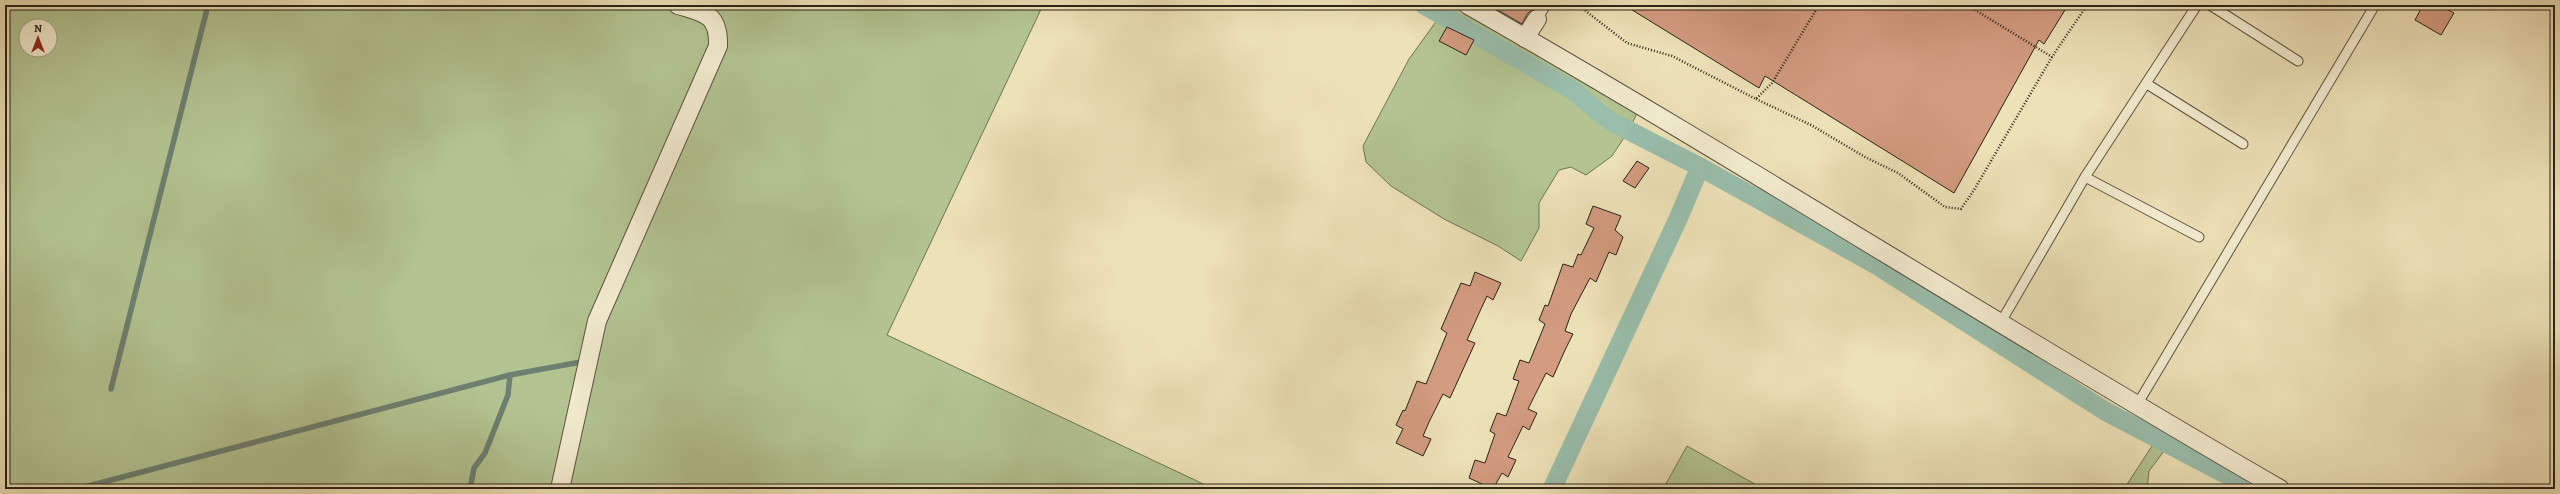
<svg xmlns="http://www.w3.org/2000/svg" width="2560" height="494" viewBox="0 0 2560 494" font-family="Alegreya,serif">
  <style>
    .green { fill: #b3c492; stroke: #6f7456; fill-rule: evenodd }
    .lines { fill: none; stroke-linecap: round; stroke-linejoin: round }
    .stream { stroke: #6d8071; stroke-width: 5.5 }
    .canal { stroke: #99beac; stroke-width: 19 }
    .building { fill: #d39b80; stroke: #2b2319 }
    .service-casing { stroke: #5c5240; stroke-width: 11 }
    .minor-casing { stroke: #5c5240; stroke-width: 20 }
    .path { stroke: #2b2319; stroke-width: 2.5; stroke-dasharray: 1 2; stroke-linecap: butt }
    .service { stroke: #f3ecd0; stroke-width: 9 }
    .minor { stroke: #f3ecd0; stroke-width: 18 }
  </style>
  <rect width="100%" height="100%" fill="#ede1b7"/>
  <filter id="stains"><feTurbulence type="fractalNoise" baseFrequency=".005" numOctaves="4"/><feColorMatrix values="0 0 0 0 .2 0 0 0 0 .09 0 0 0 0 .02 0 0 0 .5 -.17"/></filter>
  <radialGradient id="worn" r=".72"><stop offset=".6" stop-color="#630" stop-opacity="0"/><stop offset="1" stop-color="#630" stop-opacity=".3"/></radialGradient>
  <g class="green">
    <path d="M5,5H1043L887,335L1214,489H5ZM26,26H50V50H26Z"/>
    <polygon points="1448,5 1468,5 1640,107 1629,130 1612,156 1586,175 1571,167 1559,170 1539,203 1539,228 1521,261 1498,246 1444,219 1391,186 1366,162 1363,146 1409,59"/>
    <polygon points="2167,423 2180,430 2149,471 2147,489 2124,489"/>
    <polygon points="1687,446 1760,487 1759,489 1663,489"/>
  </g>
  <g class="lines">
    <g class="stream">
      <polyline points="111,389 208,5"/>
      <polyline points="77,489 510,375 586,361"/>
      <polyline points="470,489 474,468 485,453 508,395 510,375"/>
    </g>
    <g class="canal">
      <polyline points="1424,5 1572,90 1610,121 1700,167 1878,266 2105,411 2235,479 2241,489"/>
      <polyline points="1552,489 1678,219 1700,167"/>
    </g>
  </g>
  <g class="building">
    <polygon points="1489,5 1539,5 1528,13 1522,24"/>
    <polygon points="1624,5 2068,5 2044,44 2039,40 1954,193 1765,76 1759,88"/>
    <polygon points="2423,5 2439,5 2454,13 2441,35 2415,20"/>
    <polygon points="1447,27 1474,40 1466,55 1439,41"/>
    <polygon points="1637,161 1649,168 1635,188 1623,181"/>
    <polygon points="1593,206 1621,216 1615,230 1623,237 1616,255 1609,252 1596,282 1590,278 1571,314 1565,331 1573,334 1565,350 1553,377 1546,373 1528,409 1537,413 1529,430 1523,426 1508,457 1516,460 1508,477 1502,473 1493,489 1469,478 1475,460 1485,463 1495,434 1490,431 1497,413 1506,416 1519,381 1513,379 1520,360 1529,363 1545,324 1539,320 1545,305 1548,306 1563,264 1573,267 1578,254 1581,255 1594,228 1586,224"/>
    <polygon points="1475,272 1501,283 1493,300 1487,296 1480,311 1467,340 1475,343 1450,398 1443,394 1429,422 1423,436 1431,439 1423,456 1396,443 1403,429 1396,425 1403,410 1405,411 1417,381 1426,384 1447,333 1441,329 1461,283 1470,286"/>
  </g>
  <g class="lines">
    <g class="service-casing">
      <g id="service">
        <polyline points="2210,5 2298,61"/>
        <polyline points="1537,19 1546,5"/>
        <polyline points="2147,84 2243,144"/>
        <polyline points="2085,177 2199,237"/>
        <polyline points="2001,322 2085,177 2197,5"/>
        <polyline points="2137,405 2375,5"/>
      </g>
    </g>
    <g class="minor-casing">
      <g id="minor">
        <path d="M1468,5C1742,161 2007,332 2280,489"/>
        <polyline points="1525,38 1537,19"/>
        <path d="M560,489L597,321L718,46C719,14 705,13 678,5"/>
      </g>
    </g>
    <g class="path">
      <polyline points="1578,5 1627,43 1672,56 1756,99 1772,83 1819,5"/>
      <polyline points="1967,5 2052,57"/>
      <polyline points="1756,99 1811,125 1865,157 1898,173 1945,207 1961,209 1974,190 2052,57 2087,5"/>
    </g>
    <use href="#service" class="service"/>
    <use href="#minor" class="minor"/>
  </g>
  <rect width="2560" height="494" fill="none" stroke="#ede1b7" stroke-width="20"/>
  <rect x="6" y="6" width="2548" height="482" fill="none" stroke="#2b2319" stroke-width="2"/>
  <rect x="10" y="10" width="2540" height="474" fill="none" stroke="#2b2319"/>
  <g transform="translate(38 38)"><circle r="19" fill="#f3ecd0" stroke="#a39c87"/>
  <path d="M0-3L7 15L0 10L-7 15Z" fill="#8f2418"/>
  <text y="-6" font-size="11" font-weight="bold" text-anchor="middle" fill="#2b2319">N</text>
  </g>
  <rect width="100%" height="100%" filter="url(#stains)"/>
  <rect width="100%" height="100%" fill="url(#worn)"/>
</svg>
